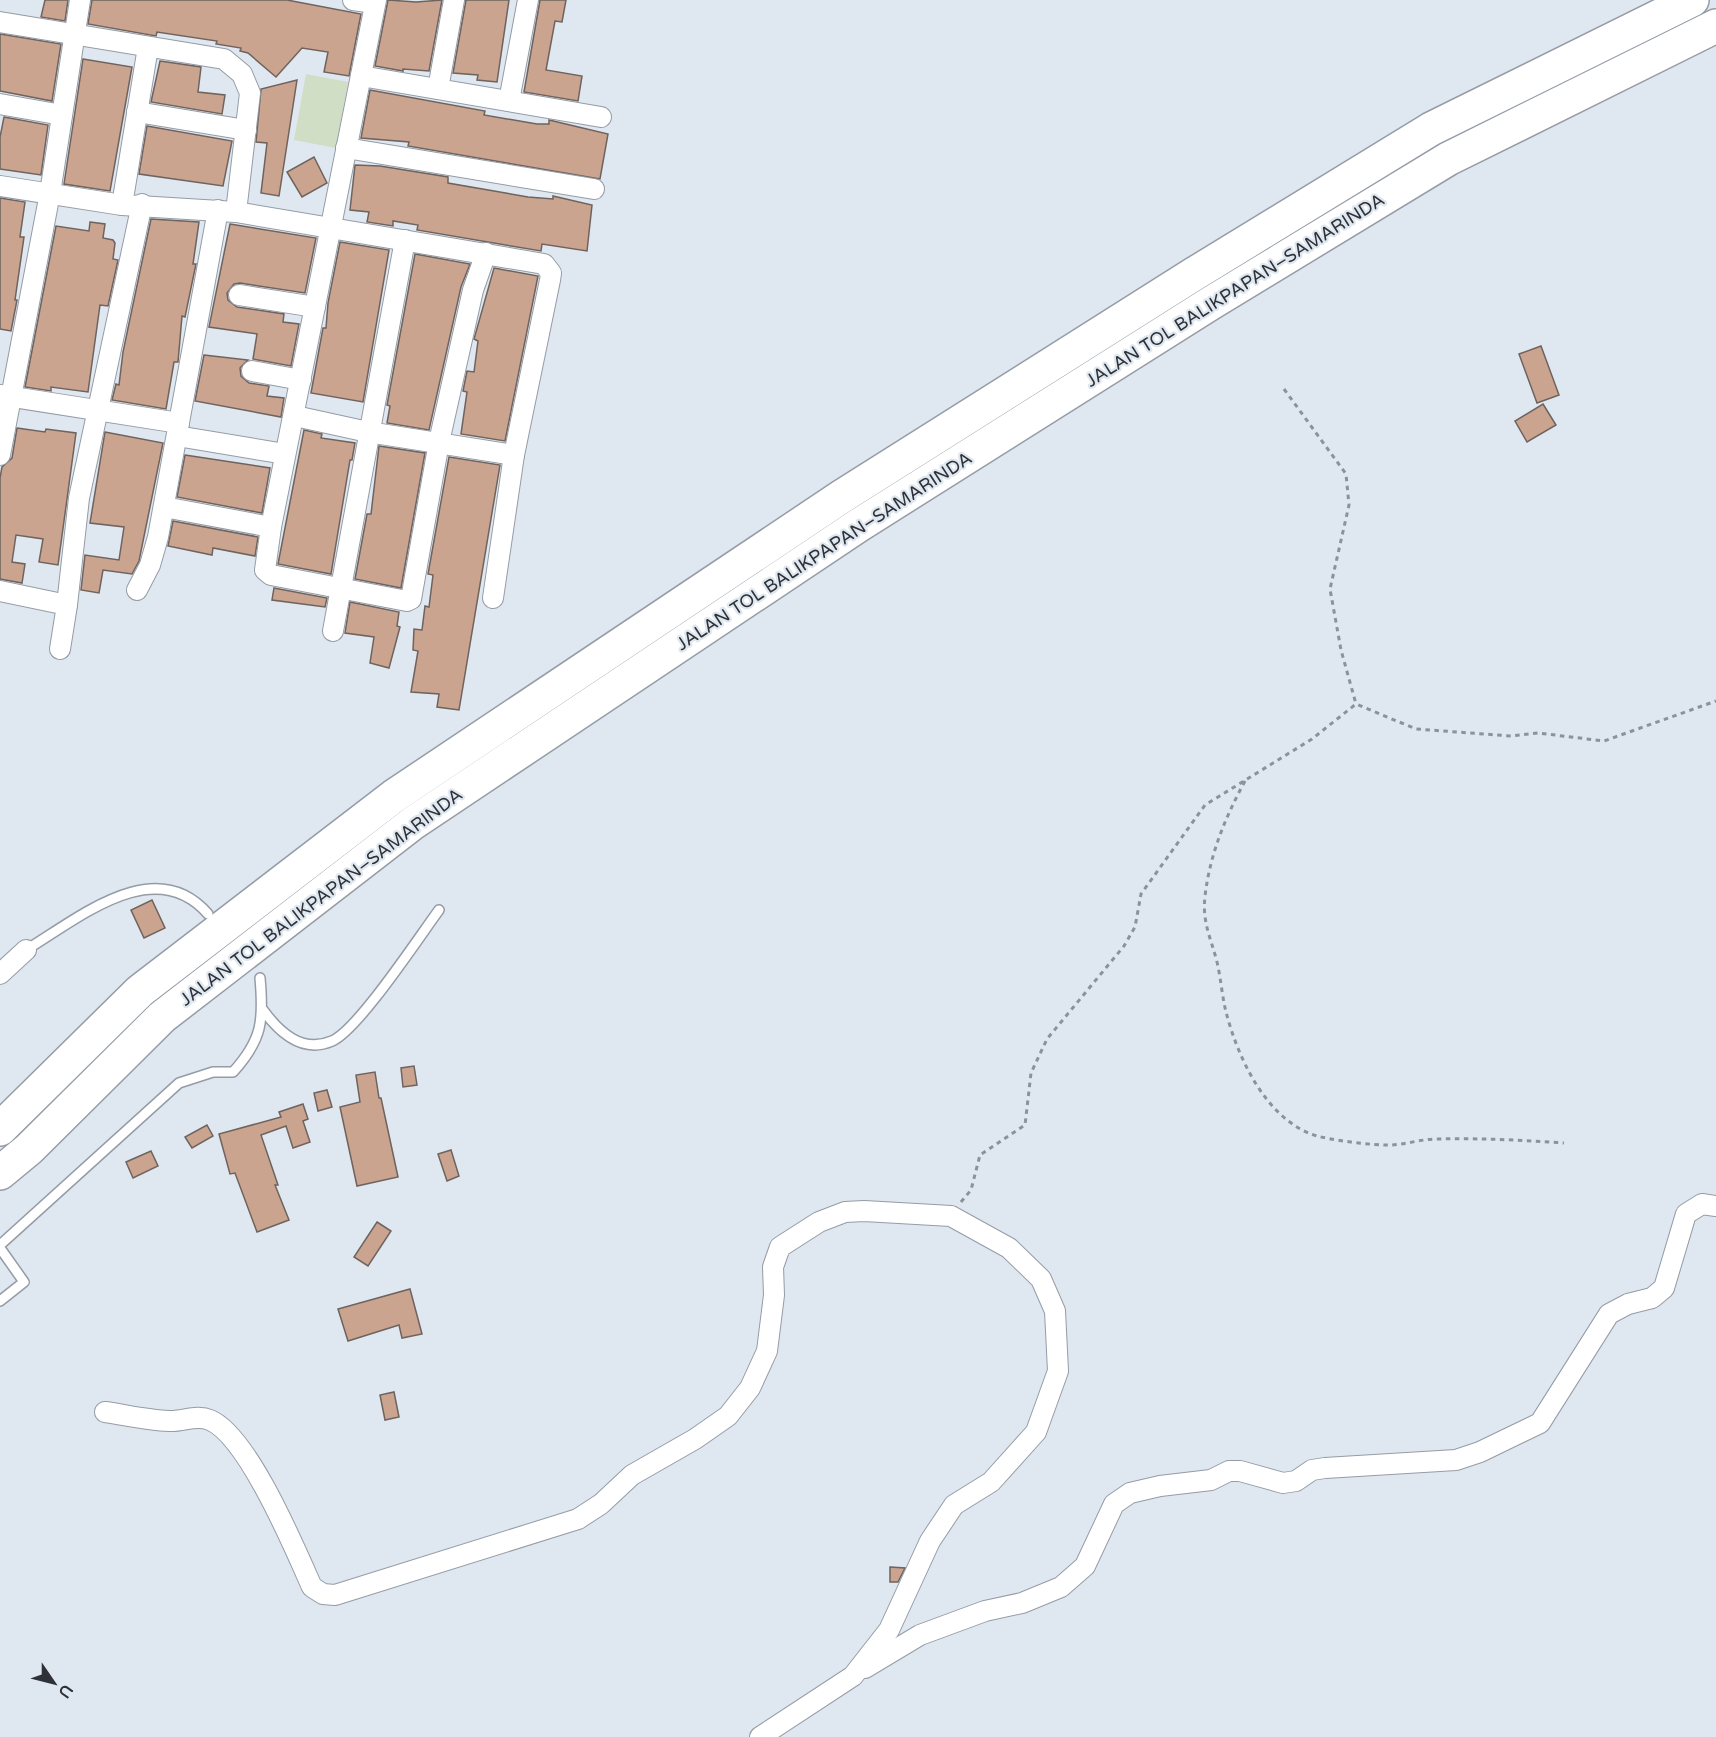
<svg xmlns="http://www.w3.org/2000/svg" width="1716" height="1737" viewBox="0 0 1716 1737" font-family="'Varela Round',sans-serif">
  <style>
    .green { fill: #cfdec4 }
    .building { fill: #caa48f; stroke: #6e635e; stroke-width: 1.5 }
    .lines { fill: none; stroke-linecap: round; stroke-linejoin: round }
    .service-casing { stroke: #959ca6; stroke-width: 12 }
    .minor-casing { stroke: #959ca6; stroke-width: 22 }
    .motorway-casing { stroke: #959ca6; stroke-width: 36 }
    .path { stroke: #8c9299; stroke-width: 3; stroke-dasharray: 4.5 4.5; stroke-linecap: butt }
    .service { stroke: #fff; stroke-width: 9 }
    .minor { stroke: #fff; stroke-width: 20 }
    .motorway { stroke: #fff; stroke-width: 33 }
    .labels { text-anchor: middle; stroke-width: 4.5; stroke-linejoin: round; paint-order: stroke }
    .street-label { font-size: 18px; fill: #2e3135; stroke: #dfe7f1 }
  </style>
  <rect width="100%" height="100%" fill="#dfe7f1"/>
  <polygon class="green" points="306,74 348,82 336,148 294,140"/>
  <g class="building">
    <polygon points="45,0 68,0 65,21 41,17"/>
    <polygon points="92,0 287,0 361,14 349,76 324,72 328,52 302,48 276,77 248,53 240,51 241,48 216,44 217,41 157,32 156,36 88,24"/>
    <polygon points="388,0 416,2 442,0 429,71 403,69 403,71 375,66"/>
    <polygon points="466,0 509,0 497,82 477,80 478,75 453,73"/>
    <polygon points="540,0 566,0 562,22 555,21 546,70 582,76 578,101 524,92"/>
    <polygon points="0,34 61,44 52,101 0,91"/>
    <polygon points="83,59 132,67 110,191 64,184"/>
    <polygon points="160,61 201,67 198,92 225,95 222,114 151,102"/>
    <polygon points="297,80 279,196 261,193 267,143 256,142 261,89"/>
    <polygon points="370,90 485,111 484,115 537,124 549,124 549,120 608,134 600,179 408,146 409,142 361,138"/>
    <polygon points="4,117 48,125 41,175 0,169 0,137"/>
    <polygon points="147,126 232,141 223,186 139,174"/>
    <polygon points="314,157 327,183 302,197 287,172"/>
    <polygon points="355,165 380,166 448,177 448,183 528,197 553,199 553,196 592,205 587,251 542,244 541,251 417,230 418,225 393,221 393,226 367,222 369,212 350,210"/>
    <polygon points="0,198 25,202 20,237 24,237 15,300 17,300 11,331 0,329"/>
    <polygon points="151,219 199,222 193,264 196,264 185,317 182,316 178,362 174,362 166,409 112,400 116,384 119,385 123,352"/>
    <polygon points="90,222 105,224 103,238 113,240 115,243 113,259 118,260 108,306 100,305 88,392 51,387 51,391 25,387 56,226 89,231"/>
    <polygon points="230,224 316,238 305,293 240,283 234,284 227,293 228,300 237,307 284,314 283,322 299,324 291,366 253,359 257,334 209,327"/>
    <polygon points="340,242 389,250 363,402 311,393 323,328 326,328 328,303"/>
    <polygon points="415,254 470,264 461,287 429,430 387,423 390,406 387,405"/>
    <polygon points="494,268 538,276 505,441 461,434 467,392 463,391 467,371 474,372 478,341 474,339"/>
    <polygon points="1541,346 1559,395 1537,403 1519,354"/>
    <polygon points="204,355 248,360 240,368 241,376 249,383 269,386 267,396 284,398 281,417 195,401"/>
    <polygon points="1543,404 1556,425 1527,442 1515,421"/>
    <polygon points="17,428 45,432 46,429 76,433 58,565 39,562 43,539 16,535 12,562 25,564 22,583 0,579 0,478 2,467 12,458"/>
    <polygon points="304,430 322,434 321,438 355,443 352,460 350,460 331,574 278,564"/>
    <polygon points="105,432 163,443 139,561 132,574 103,570 99,593 81,590 85,555 119,560 124,527 90,523"/>
    <polygon points="379,446 425,453 401,588 355,579 367,514 371,514"/>
    <polygon points="185,455 270,468 262,513 177,497"/>
    <polygon points="449,457 500,465 459,710 437,707 439,694 411,692 418,651 413,650 414,629 422,630 425,606 429,607 433,575 428,574"/>
    <polygon points="173,521 258,537 255,556 213,548 212,555 168,546"/>
    <polygon points="274,588 327,598 325,607 272,600"/>
    <polygon points="350,602 399,612 397,626 400,627 389,668 370,663 374,637 345,633"/>
    <polygon points="152,900 165,928 144,938 131,910"/>
    <polygon points="414,1066 417,1085 403,1087 401,1068"/>
    <polygon points="375,1072 379,1098 381,1098 398,1177 357,1186 340,1107 360,1102 356,1075"/>
    <polygon points="327,1090 332,1107 318,1111 314,1093"/>
    <polygon points="303,1104 308,1119 303,1121 310,1142 293,1148 286,1126 261,1135 278,1185 275,1185 289,1220 257,1232 235,1173 230,1174 219,1134 281,1117 279,1112"/>
    <polygon points="207,1125 213,1136 192,1148 185,1137"/>
    <polygon points="451,1150 459,1176 447,1181 438,1154"/>
    <polygon points="151,1151 158,1166 133,1178 126,1162"/>
    <polygon points="377,1222 391,1231 368,1266 354,1257"/>
    <polygon points="410,1289 422,1334 402,1338 399,1325 348,1341 338,1309"/>
    <polygon points="394,1392 399,1417 385,1420 380,1395"/>
    <polygon points="890,1567 905,1568 898,1582 890,1582"/>
  </g>
  <g class="lines">
    <g class="service-casing">
      <g id="service">
        <path d="M26,950C79,918 155,853 208,914"/>
        <path d="M263,1010C279,1032 302,1054 332,1041C358,1030 419,937 439,910"/>
        <path d="M0,1245L179,1083L213,1072H233C262,1040 264,1021 260,978"/>
        <polyline points="0,1248 24,1282 0,1301"/>
      </g>
    </g>
    <g class="minor-casing">
      <g id="minor">
        <polyline points="353,0 375,3"/>
        <polyline points="376,0 271,527 265,570 271,575 407,601 411,599 439,442 473,290 486,253"/>
        <polyline points="0,22 224,59 242,74 250,93 236,212"/>
        <polyline points="361,76 601,117"/>
        <polyline points="438,89 454,0"/>
        <polyline points="509,101 528,0"/>
        <polyline points="0,104 62,115"/>
        <polyline points="137,112 246,130"/>
        <polyline points="346,148 594,189"/>
        <polyline points="0,186 122,205 236,212 544,264 551,273 550,280 514,455 493,598"/>
        <polyline points="122,205 148,47"/>
        <polyline points="239,295 315,307"/>
        <polyline points="252,371 301,380"/>
        <polyline points="0,395 179,423"/>
        <polyline points="295,416 368,432 514,455"/>
        <polyline points="177,436 285,454"/>
        <polyline points="0,455 50,193 80,0"/>
        <polyline points="164,507 271,527"/>
        <polyline points="137,590 150,565 158,537 218,210"/>
        <polyline points="0,591 67,605 60,649"/>
        <polyline points="67,605 79,498 142,204"/>
        <polyline points="333,631 405,240"/>
        <polyline points="0,974 26,950"/>
        <path d="M105,1412C126,1415 147,1420 169,1421C183,1422 196,1414 210,1420C248,1436 295,1549 312,1587L323,1594L335,1595L578,1519L601,1504L632,1475L695,1439L728,1416L750,1388L767,1351L774,1295L773,1267L780,1247L819,1222L845,1212L864,1211L951,1216L1009,1248L1041,1279L1055,1311L1058,1371L1036,1432L991,1482L954,1505L930,1541L889,1630L853,1676L760,1737"/>
        <polyline points="865,1668 920,1635 985,1611 1022,1603 1061,1587 1085,1566 1114,1504 1130,1493 1160,1486 1211,1480 1229,1471 1240,1471 1283,1483 1296,1481 1312,1470 1325,1468 1456,1460 1480,1452 1540,1423 1609,1314 1628,1304 1652,1298 1664,1288 1686,1214 1702,1204 1716,1206"/>
      </g>
    </g>
    <g class="motorway-casing">
      <g id="motorway">
        <polyline points="0,1129 140,991 394,796 841,497 1194,274 1431,129 1692,0"/>
        <polyline points="0,1173 29,1149 162,1017 413,823 859,525 1211,303 1448,159 1716,26"/>
      </g>
    </g>
    <g class="path">
      <polyline points="1284,389 1346,474 1349,505 1330,589 1341,650 1356,704"/>
      <path d="M1245,781C1225,818 1210,854 1205,896C1202,923 1211,938 1217,962C1221,979 1222,996 1226,1012C1238,1058 1265,1116 1311,1134C1326,1140 1377,1146 1392,1145C1407,1144 1422,1139 1437,1139C1480,1138 1522,1140 1564,1143"/>
      <polyline points="961,1202 971,1190 980,1155 1025,1125 1031,1073 1047,1039 1124,946 1135,927 1141,894 1205,805 1312,739 1356,704 1416,729 1511,736 1538,733 1604,741 1716,701"/>
    </g>
    <use href="#service" class="service"/>
    <use href="#minor" class="minor"/>
    <use href="#motorway" class="motorway"/>
  </g>
  <g class="labels">
    <g class="street-label">
      <text transform="translate(1235 290) rotate(-32)" y="6">JALAN TOL BALIKPAPAN–SAMARINDA</text>
      <text transform="translate(824 551) rotate(-33)" y="6">JALAN TOL BALIKPAPAN–SAMARINDA</text>
      <text transform="translate(321 897) rotate(-37)" y="6">JALAN TOL BALIKPAPAN–SAMARINDA</text>
    </g>
  </g>
  <g transform="translate(54 1683) rotate(125)" stroke="#dfe7f1" stroke-width="4.5" paint-order="stroke">
  <path d="M0-4.5L10 22L0 15L-10 22Z" fill="#2e3135"/>
  <text y="-9" font-size="16" font-weight="bold" text-anchor="middle" fill="#2e3135">U</text>
  </g>
</svg>
